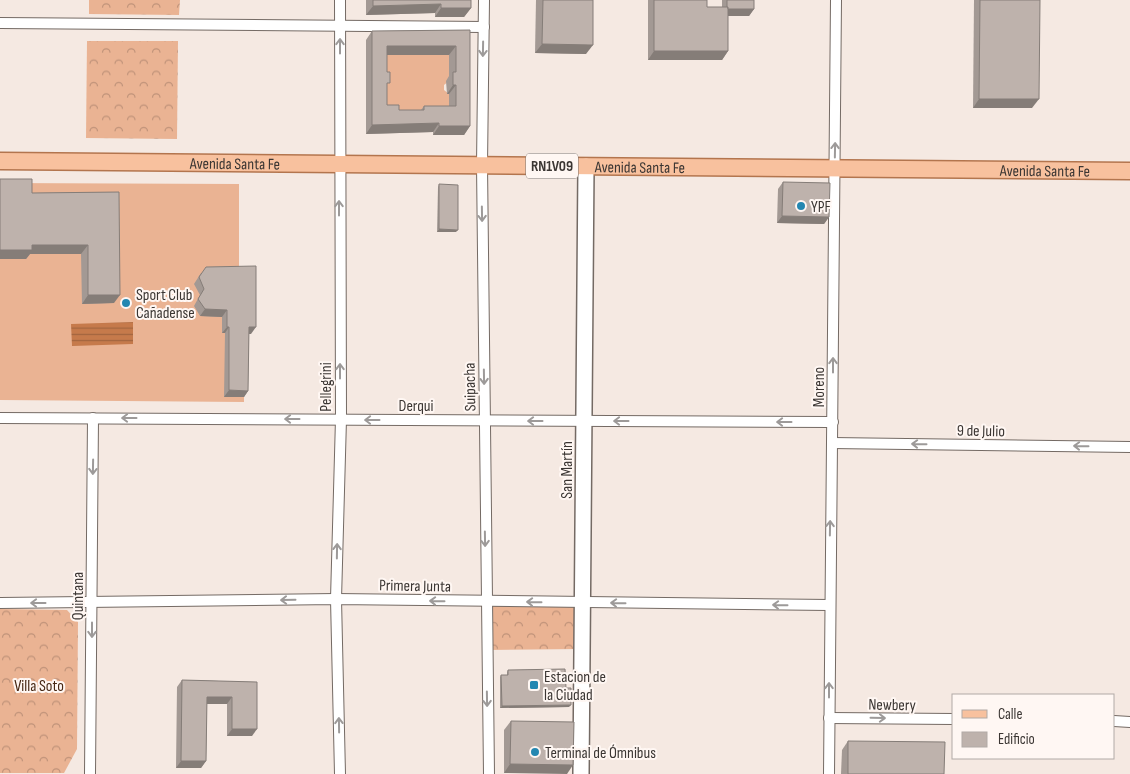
<svg xmlns="http://www.w3.org/2000/svg" width="1130" height="774" viewBox="0 0 1130 774" font-family="'Sofia Sans Condensed',sans-serif">
  <style>
    .forest { fill: url(#forest-crowns) }
    .garden { fill: #eab393 }
    .water { fill: url(#water-rules) }
    .lines { fill: none; stroke-linecap: round; stroke-linejoin: round }
    .minor-casing { stroke: #746a64; stroke-width: 12 }
    .secondary-casing { stroke: #746a64; stroke-width: 18 }
    .primary-casing { stroke: #b3754e; stroke-width: 19 }
    .minor { stroke: #fff; stroke-width: 10 }
    .secondary { stroke: #fff; stroke-width: 15 }
    .primary { stroke: #f8c19e; stroke-width: 16 }
    .wall { fill: #a39994; fill-rule: evenodd }
    .shaded-wall { fill: #857d78 }
    .building { fill: #beb2ac; stroke: #857d78; fill-rule: evenodd }
    .oneway { stroke: #9d9a99 }
    .poi-dot { fill: #2487b1; stroke: #fff7f3; stroke-width: 2 }
    .labels { text-anchor: middle; stroke-width: 4; stroke-linejoin: round; paint-order: stroke }
    .shield { fill: #fff7f3; stroke: #76706d; stroke-width: 1 }
    .shield-label { font-size: 15px; font-weight: bold; fill: #3b3633 }
    .street-label { font-size: 16px; fill: #3b3633; stroke: #fff7f3 }
    .poi-label { font-size: 16px; fill: #3b3633; stroke: #fff7f3; text-anchor: start }
    .park-label { font-size: 16px; fill: #472713; stroke: #fff7f3 }
  </style>
  <defs>
    <pattern id="forest-crowns" width="20" height="18" patternUnits="userSpaceOnUse" patternTransform="scale(1.25)"><rect width="20" height="18" fill="#eab393"/><path d="M2 6a3 3 0 1 1 6 0M12 15a3 3 0 1 1 6 0" fill="none" stroke="#bf9279"/></pattern>
    <pattern id="water-rules" width="6" height="5" patternUnits="userSpaceOnUse" patternTransform="scale(1.25)"><rect width="6" height="5" fill="#c67a4b"/><path d="M0 2.5h6" fill="none" stroke="#a2653f"/></pattern>
  </defs>
  <rect width="100%" height="100%" fill="#f5e9e2"/>
  <g class="forest">
    <polygon points="89,0 180,0 179,15 89,14"/>
    <polygon points="87,41 178,41 177,139 86,138"/>
    <polygon points="486,601 582,602 582,649 487,650"/>
    <polygon points="0,609 67,610 78,622 77,749 64,773 0,773"/>
  </g>
  <g class="garden">
    <polygon points="380,55 449,55 449,81 444,85 444,90 449,94 449,118 388,115"/>
    <polygon points="0,183 239,184 239,268 252,268 251,334 244,334 244,402 0,400"/>
  </g>
  <polygon class="water" points="133,322 133,344 72,346 71,324"/>
  <g class="lines">
    <g class="minor-casing">
      <g id="minor">
        <polyline points="340,0 341,419 336,599 340,774"/>
        <polyline points="484,0 482,165 489,774"/>
        <polyline points="0,23 484,27"/>
        <polyline points="0,418 833,422"/>
        <polyline points="832,443 1130,447"/>
        <polyline points="0,603 336,599 829,605"/>
        <polyline points="829,718 954,719"/>
        <polyline points="1114,721 1130,722"/>
        <polyline points="90,774 93,418"/>
        <polyline points="829,774 836,0"/>
      </g>
    </g>
    <g class="secondary-casing">
      <polyline id="secondary" points="581,774 586,166"/>
    </g>
    <g class="primary-casing">
      <g id="primary">
        <path id="s1" d="M0,161L1130,171"/>
      </g>
    </g>
    <use href="#minor" class="minor"/>
    <use href="#secondary" class="secondary"/>
    <use href="#primary" class="primary"/>
  </g>
  <g class="wall">
    <polygon points="366,0 471,0 471,8 464,17 435,17 435,13 366,15"/>
    <polygon points="536,0 593,0 586,54 535,53"/>
    <polygon points="648,0 707,0 707,7 722,7 722,0 754,0 754,9 749,16 728,16 728,51 722,60 648,60"/>
    <polygon points="974,0 1040,0 1032,108 973,108"/>
    <path d="M470,30V126L464,135H433V132L366,134V40L372,31ZM387,55H449V76L446,81L447,94H449V106H424L421,110H399L387,105Z"/>
    <polygon points="783,182 829,217 824,224 777,223 778,189"/>
    <polygon points="439,184 456,232 437,232 438,187"/>
    <polygon points="119,192 114,303 82,304 81,254 30,254 26,259 32,193"/>
    <polygon points="201,273 251,334 249,334 248,391 244,397 224,397 225,333 222,333 222,317 200,316 194,306 200,295 194,284"/>
    <polygon points="508,670 566,688 569,707 500,708 500,677 501,675 507,675 507,672"/>
    <polygon points="182,680 257,682 252,736 227,736 227,704 207,704 206,761 201,768 176,768 177,687"/>
    <polygon points="511,721 573,765 504,773 504,730"/>
    <polygon points="848,741 944,774 841,774 842,750"/>
  </g>
  <g class="shaded-wall">
    <polygon points="441,4 435,13 366,15 373,6"/>
    <polygon points="441,8 471,8 464,17 435,17"/>
    <polygon points="727,9 754,9 749,16 722,16"/>
    <polygon points="542,44 593,45 586,54 535,53"/>
    <polygon points="387,46 456,46 449,55 380,55"/>
    <polygon points="654,51 728,51 722,60 648,60"/>
    <polygon points="453,85 456,85 449,94 447,94"/>
    <polygon points="979,99 1039,99 1032,108 973,108"/>
    <polygon points="439,123 433,132 366,134 372,125"/>
    <polygon points="439,126 470,126 464,135 433,135"/>
    <polygon points="782,216 829,217 824,224 777,223"/>
    <polygon points="439,229 458,230 456,232 437,232"/>
    <polygon points="32,245 88,245 81,254 30,254 26,259 0,259 0,250"/>
    <polygon points="88,295 120,295 114,303 82,304"/>
    <polygon points="205,309 227,310 222,317 200,316"/>
    <polygon points="227,327 229,327 225,333 222,333"/>
    <polygon points="249,327 256,327 251,334 244,334"/>
    <polygon points="229,390 248,391 244,397 224,397"/>
    <polygon points="207,697 232,697 227,704 202,704"/>
    <polygon points="571,705 569,707 500,708 502,706"/>
    <polygon points="232,729 257,729 252,736 227,736"/>
    <polygon points="181,761 206,761 201,768 176,768"/>
    <polygon points="510,764 573,765 567,774 504,773"/>
  </g>
  <g class="building">
    <polygon points="373,0 471,0 471,8 441,8 441,4 373,6"/>
    <polygon points="543,0 593,0 593,45 542,44"/>
    <polygon points="654,0 707,0 707,7 728,7 728,51 654,51"/>
    <polygon points="727,0 754,0 754,9 728,9 728,7 727,7"/>
    <polygon points="980,0 1040,0 1039,99 979,99"/>
    <path d="M470,30V126H439V123L372,125V31ZM387,46H456V72H453V85H456V106H424V110H399V105H387V83H390V72H387Z"/>
    <polygon points="0,179 32,179 32,193 119,192 120,295 88,295 88,245 32,245 32,250 0,250"/>
    <polygon points="783,182 830,183 829,217 782,216"/>
    <polygon points="439,184 458,185 458,230 439,229"/>
    <polygon points="256,266 256,327 249,327 248,391 229,390 229,327 227,327 227,310 205,309 198,299 204,289 199,277 206,267"/>
    <polygon points="565,669 566,688 571,688 571,705 502,706 501,675 508,675 508,670"/>
    <polygon points="182,680 257,682 257,729 232,729 232,697 207,697 206,761 181,761"/>
    <polygon points="511,721 574,722 573,765 510,764"/>
    <polygon points="848,741 945,742 944,774 848,774"/>
  </g>
  <defs><path id="oneway-shaft" d="M-6 0H5M1.5-3L5.5 0L1.5 3" fill="none" stroke-width="1.6" stroke-linecap="round" stroke-linejoin="round" transform="scale(1.25)"/></defs>
  <g class="oneway">
    <use href="#oneway-shaft" transform="translate(340 46) rotate(-90)"/>
    <use href="#oneway-shaft" transform="translate(483 49) rotate(91)"/>
    <use href="#oneway-shaft" transform="translate(835 150) rotate(-89)"/>
    <use href="#oneway-shaft" transform="translate(339 208) rotate(-90)"/>
    <use href="#oneway-shaft" transform="translate(482 214) rotate(89)"/>
    <use href="#oneway-shaft" transform="translate(833 365) rotate(-90)"/>
    <use href="#oneway-shaft" transform="translate(340 371) rotate(-90)"/>
    <use href="#oneway-shaft" transform="translate(484 377) rotate(89)"/>
    <use href="#oneway-shaft" transform="translate(129 418) rotate(-180)"/>
    <use href="#oneway-shaft" transform="translate(292 419) rotate(-180)"/>
    <use href="#oneway-shaft" transform="translate(372 420) rotate(-180)"/>
    <use href="#oneway-shaft" transform="translate(535 421) rotate(-180)"/>
    <use href="#oneway-shaft" transform="translate(621 421) rotate(-180)"/>
    <use href="#oneway-shaft" transform="translate(784 422) rotate(-180)"/>
    <use href="#oneway-shaft" transform="translate(919 444) rotate(-179)"/>
    <use href="#oneway-shaft" transform="translate(1081 446) rotate(-179)"/>
    <use href="#oneway-shaft" transform="translate(93 467) rotate(91)"/>
    <use href="#oneway-shaft" transform="translate(830 528) rotate(-89)"/>
    <use href="#oneway-shaft" transform="translate(485 539) rotate(89)"/>
    <use href="#oneway-shaft" transform="translate(337 551) rotate(-89)"/>
    <use href="#oneway-shaft" transform="translate(288 600) rotate(179)"/>
    <use href="#oneway-shaft" transform="translate(437 601) rotate(-179)"/>
    <use href="#oneway-shaft" transform="translate(534 602) rotate(-179)"/>
    <use href="#oneway-shaft" transform="translate(38 603) rotate(-180)"/>
    <use href="#oneway-shaft" transform="translate(618 603) rotate(-179)"/>
    <use href="#oneway-shaft" transform="translate(780 605) rotate(-179)"/>
    <use href="#oneway-shaft" transform="translate(92 630) rotate(90)"/>
    <use href="#oneway-shaft" transform="translate(829 690) rotate(-90)"/>
    <use href="#oneway-shaft" transform="translate(487 699) rotate(89)"/>
    <use href="#oneway-shaft" transform="translate(878 718) rotate(1)"/>
    <use href="#oneway-shaft" transform="translate(339 725) rotate(-91)"/>
  </g>
  <g class="poi-dot">
    <circle cx="801" cy="206" r="5"/>
    <circle cx="126" cy="303" r="5"/>
    <rect x="529" y="680" width="10" height="10" rx="2.5"/>
    <circle cx="535" cy="752" r="5"/>
  </g>
  <g class="labels">
    <rect class="shield" x="526" y="153.5" width="52" height="25" rx="4"/>
    <g class="shield-label">
      <text x="552" y="171">RN1V09</text>
    </g>
    <g class="street-label">
      <text dy="6" stroke="none"><textPath href="#s1" startOffset="235">Avenida Santa Fe</textPath></text>
      <text dy="6" stroke="none"><textPath href="#s1" startOffset="640">Avenida Santa Fe</textPath></text>
      <text dy="6" stroke="none"><textPath href="#s1" startOffset="1045">Avenida Santa Fe</textPath></text>
      <text transform="translate(325 387) rotate(-90)" y="6">Pellegrini</text>
      <text transform="translate(469 387) rotate(-91)" y="6">Suipacha</text>
      <text transform="translate(818 387) rotate(-90)" y="6">Moreno</text>
      <text x="416" y="411">Derqui</text>
      <text transform="translate(981 430) rotate(1)" y="6">9 de Julio</text>
      <text transform="translate(566 470) rotate(-90)" y="6">San Martín</text>
      <text transform="translate(415 585) rotate(1)" y="6">Primera Junta</text>
      <text transform="translate(77 596) rotate(-90)" y="6">Quintana</text>
      <text transform="translate(892 704) rotate(1)" y="6">Newbery</text>
    </g>
    <g class="poi-label">
      <text x="811" y="212">YPF</text>
      <text x="136" y="300">Sport Club<tspan x="136" dy="18">Cañadense</tspan></text>
      <text x="544" y="682">Estacion de<tspan x="544" dy="18">la Ciudad</tspan></text>
      <text x="545" y="758">Terminal de Ómnibus</text>
    </g>
    <g class="park-label">
      <text x="39" y="691">Villa Soto</text>
    </g>
  </g>
  <rect x="952" y="694" width="162" height="65" fill="#fff7f3" stroke="#b1aaa6"/>
  <rect x="962" y="710" width="25" height="8" fill="#f8c19e" stroke="#b1aaa6"/>
  <text x="998" y="719" font-size="15" fill="#3b3633">Calle</text>
  <rect x="962" y="732" width="25" height="15" fill="#beb2ac" stroke="#b1aaa6"/>
  <text x="998" y="744" font-size="15" fill="#3b3633">Edificio</text>
</svg>
